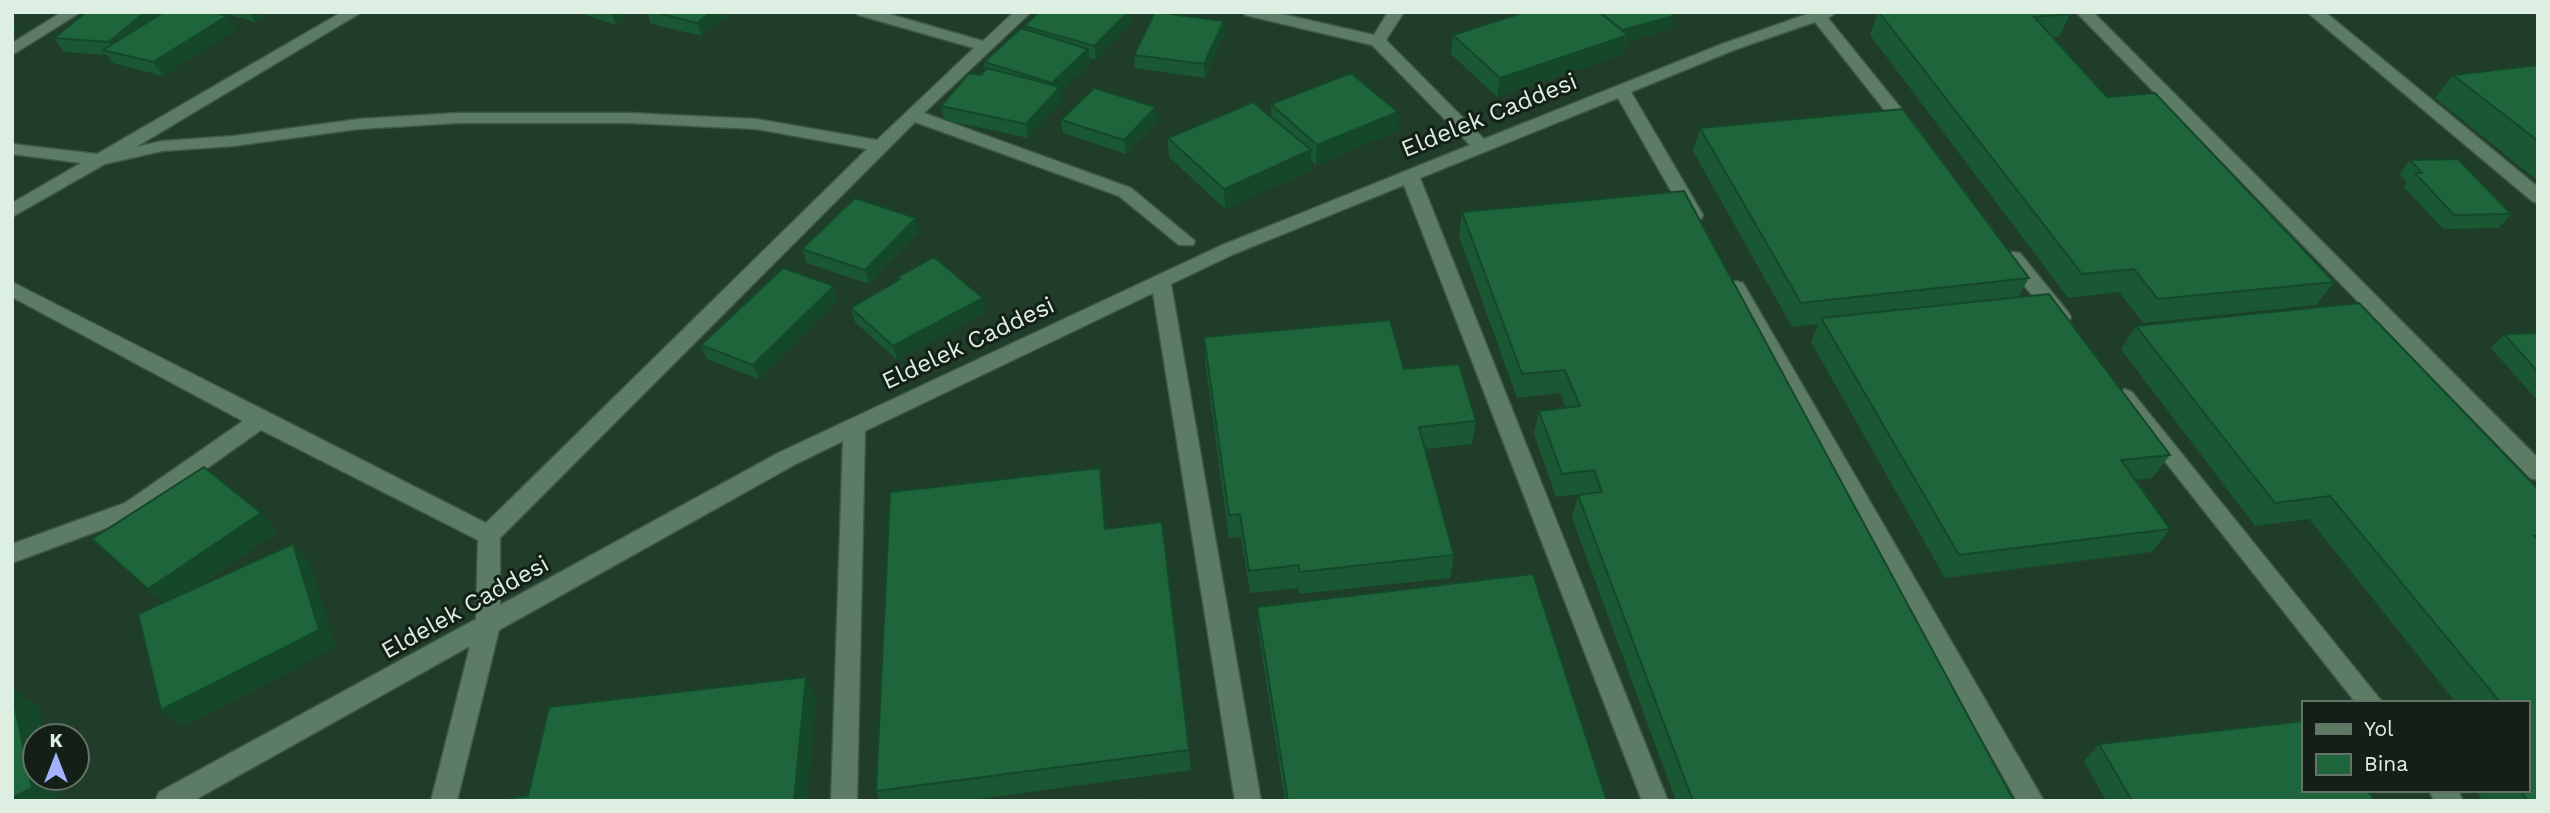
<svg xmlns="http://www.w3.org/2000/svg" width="2550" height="813" viewBox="0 0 2550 813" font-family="'Work Sans',sans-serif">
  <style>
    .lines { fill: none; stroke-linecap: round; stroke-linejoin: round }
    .minor-casing { stroke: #3e5847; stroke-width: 3 }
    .minor { fill: #5d7c66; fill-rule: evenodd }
    .wall { fill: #1a5733 }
    .shaded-wall { fill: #154729 }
    .building { fill: #1e653b; stroke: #154729; stroke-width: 2 }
    .labels { text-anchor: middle; stroke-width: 6; stroke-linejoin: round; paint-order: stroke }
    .street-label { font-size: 24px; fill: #ddefe2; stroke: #142017 }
  </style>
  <rect width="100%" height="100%" fill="#203d29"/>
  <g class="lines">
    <g class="minor-casing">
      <g id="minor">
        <polygon points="62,12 81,12 12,55 12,43"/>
        <polygon points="342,12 362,12 136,147 162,141 234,136 359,119 458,113 630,113 756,119 877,140 974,48 858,15 856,12 882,12 983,41 1014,12 1031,12 924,113 1131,188 1195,241 1193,245 1179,245 1119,196 915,122 500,538 500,605 778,453 1220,246 1470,145 1372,45 1245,15 1243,12 1273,12 1374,35 1388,12 1404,12 1386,40 1484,139 1722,44 1813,12 1837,12 1828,18 1920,132 1917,136 1905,136 1815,22 1734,50 1631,92 1703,215 1701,219 1687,219 1618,98 1420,178 1668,801 1642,801 1404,185 1234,254 1171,284 1261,801 1235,801 1153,293 865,431 857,801 831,801 843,441 794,465 499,630 457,801 431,801 470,646 193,801 155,801 159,792 476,619 478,540 261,430 141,515 12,563 12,544 125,503 243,421 12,297 12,282 486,523 867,149 756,129 630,123 458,123 359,129 234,146 162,151 105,164 12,217 12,203 81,163 12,154 12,144 97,154"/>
        <polygon points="2076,12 2093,12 2538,458 2538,480 2530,478"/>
        <polygon points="2307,12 2325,12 2538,187 2538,203 2532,201"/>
        <polygon points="2013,252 2020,253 2068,312 2071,317 2068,322 2054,322 2006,263 2004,258 2006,253"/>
        <polygon points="1736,281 1743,283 1746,288 2044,801 2017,801 1726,288 1729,283"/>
        <polygon points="2125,389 2132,392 2383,703 2356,703 2118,402 2115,397 2118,392"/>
        <polygon points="2429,790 2458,790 2463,801 2434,801"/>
      </g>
    </g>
    <use href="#minor" class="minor"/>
  </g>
  <g class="wall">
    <polygon points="220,12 270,12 255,22"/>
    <polygon points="577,12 633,12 616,25"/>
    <polygon points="647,12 732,12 702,36 651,24"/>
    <polygon points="1878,12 2070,14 2059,37 2053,37 2107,97 2334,282 2316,305 2143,323 2119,292 2068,298 1870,35"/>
    <polygon points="1224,21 1225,34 1205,78 1135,68 1134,55"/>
    <polygon points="1132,23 1096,60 1089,58 1090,63 1061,91 1062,101 1028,138 944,120 941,106 981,75 985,71 984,62 1024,30 1024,26"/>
    <polygon points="236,29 163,76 113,63 107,55 64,52 54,38"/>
    <polygon points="1670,29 1626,42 1624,54 1497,97 1451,54 1453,35"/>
    <polygon points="2538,65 2538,181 2435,98 2453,75"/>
    <polygon points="1271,104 1398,112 1397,131 1316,165 1311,160 1311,170 1225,209 1169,157 1168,138 1271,116"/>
    <polygon points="1156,107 1157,121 1126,154 1063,133 1061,120"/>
    <polygon points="1700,128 2029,278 2018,297 2170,455 2152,478 2135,480 2170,529 2152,552 1945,578 1811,342 1818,324 1792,327 1693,151"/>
    <polygon points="2410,160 2511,214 2499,228 2443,229 2404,187 2407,182 2399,174"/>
    <polygon points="1462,212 2014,801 1676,801 1572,518 1578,495 1588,493 1556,497 1534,434 1539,411 1566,408 1560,393 1517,398 1459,236"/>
    <polygon points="919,232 869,284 807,263 802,249"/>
    <polygon points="898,277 986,312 897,360 855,322 851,308 899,280"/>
    <polygon points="838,300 759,379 707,359 701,345"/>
    <polygon points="2136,326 2538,489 2538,801 2483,801 2475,790 2527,790 2527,703 2456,703 2309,519 2255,526 2121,349"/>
    <polygon points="2538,333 2538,401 2491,348 2504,334"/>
    <polygon points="1204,337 1404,369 1476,421 1472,444 1425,449 1454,555 1450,578 1299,594 1298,588 1250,593 1241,537 1229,538 1205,361"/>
    <polygon points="1100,468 1107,529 1189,750 1191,770 965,801 880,801 876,791"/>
    <polygon points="1257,607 1607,801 1285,801 1258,629"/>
    <polygon points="2099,744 2375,801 2106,801 2084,761"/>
  </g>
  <g class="shaded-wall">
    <polygon points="145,12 170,12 117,53 109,42"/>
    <polygon points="249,12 270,12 255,22"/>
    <polygon points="544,12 554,12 546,16"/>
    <polygon points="611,12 633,12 616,25"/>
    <polygon points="711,12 732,12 702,36 697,23"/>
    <polygon points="1128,12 1131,12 1132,23 1096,60 1094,46"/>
    <polygon points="227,16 236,29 163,76 153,62"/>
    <polygon points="1674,16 1670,29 1626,42 1624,54 1497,97 1500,78 1621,31"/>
    <polygon points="12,20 19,29 12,33"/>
    <polygon points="1224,21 1225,34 1205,78 1204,64"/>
    <polygon points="1088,49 1090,63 1061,91 1062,101 1028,138 1026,124 1054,94 1052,83"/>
    <polygon points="1156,107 1157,121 1126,154 1124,140"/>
    <polygon points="1398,112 1397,131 1316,165 1317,145"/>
    <polygon points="1311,150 1311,170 1225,209 1224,189"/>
    <polygon points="916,218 919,232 869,284 865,270"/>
    <polygon points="834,286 838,300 759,379 753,365"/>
    <polygon points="983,298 986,312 897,360 893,346"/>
    <polygon points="1100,468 1104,492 1109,552 1105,529"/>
    <polygon points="261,513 278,532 168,608 148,589"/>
    <polygon points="293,544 310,562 336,648 182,727 161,710"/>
    <polygon points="806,677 817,698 807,801 794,801"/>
    <polygon points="12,688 39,708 45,736 35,736 35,778 54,778 59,801 12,801"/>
  </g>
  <g class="building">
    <polygon points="86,12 145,12 109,42 54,38"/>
    <polygon points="164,12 214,12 227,16 153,62 103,50"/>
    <polygon points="654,12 711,12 697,23"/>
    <polygon points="1039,12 1128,12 1094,46 1024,26"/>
    <polygon points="1155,12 1224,21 1204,64 1134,55"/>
    <polygon points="1525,12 1599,12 1628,35 1500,78 1453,35"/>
    <polygon points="1600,12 1670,12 1674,16 1622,30"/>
    <polygon points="1879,12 2069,12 2070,14 2034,17 2107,97 2155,93 2334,282 2158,299 2134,269 2082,274"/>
    <polygon points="1021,28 1088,49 1052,83 984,62"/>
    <polygon points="2538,65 2538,141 2453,75"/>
    <polygon points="987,68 1060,87 1026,124 941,106 969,73 981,75"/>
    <polygon points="1351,73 1398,112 1317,145 1271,104"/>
    <polygon points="1094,88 1156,107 1124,140 1061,120"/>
    <polygon points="1253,102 1311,150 1224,189 1168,138"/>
    <polygon points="1903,109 2029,278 1801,303 1700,128"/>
    <polygon points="2458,159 2511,214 2454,215 2415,173 2422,173 2410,160"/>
    <polygon points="1684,191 2014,801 1693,801 1578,495 1602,492 1594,470 1562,474 1539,411 1580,406 1565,370 1522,374 1462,212"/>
    <polygon points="855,198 916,218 865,270 802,249"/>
    <polygon points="934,257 983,298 893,346 851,308 900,279 898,277"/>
    <polygon points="783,268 834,286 753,365 701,345"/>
    <polygon points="2049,294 2170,455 2121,460 2170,529 1959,555 1821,318"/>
    <polygon points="2359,303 2538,489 2538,536 2535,536 2538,539 2538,801 2528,801 2520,790 2527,790 2527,703 2497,703 2500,702 2330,496 2275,503 2136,326"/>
    <polygon points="1390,320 1404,369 1459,364 1476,421 1419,427 1454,555 1300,572 1298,565 1249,571 1240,514 1229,515 1204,337"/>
    <polygon points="2538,333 2538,372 2504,334"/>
    <polygon points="204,467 261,513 148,589 92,539"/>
    <polygon points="1100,468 1105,529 1162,522 1189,750 876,791 890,492"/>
    <polygon points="293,544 319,630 161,710 138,614"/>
    <polygon points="1533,574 1607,801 1288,801 1257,607"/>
    <polygon points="806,677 794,801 489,801 528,796 549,707"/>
    <polygon points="12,693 32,788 12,798"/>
    <polygon points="2303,721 2303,790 2367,790 2375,801 2132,801 2099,744"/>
    <polygon points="1142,798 1143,801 1115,801"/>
  </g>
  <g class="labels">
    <g class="street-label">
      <text transform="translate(1489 115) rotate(-22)" y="8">Eldelek Caddesi</text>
      <text transform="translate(968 343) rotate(-25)" y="8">Eldelek Caddesi</text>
      <text transform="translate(465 607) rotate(-29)" y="8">Eldelek Caddesi</text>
    </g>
  </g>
  <rect width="2550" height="813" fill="none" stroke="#ddefe2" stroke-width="28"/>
  <rect x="2302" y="701" width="228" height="91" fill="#142017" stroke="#647368" stroke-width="2"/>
  <rect x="2316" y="724" width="35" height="10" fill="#5d7c66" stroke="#647368" stroke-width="2"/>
  <text x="2364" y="736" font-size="21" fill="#ddefe2">Yol</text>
  <rect x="2316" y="754" width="35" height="21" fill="#1e653b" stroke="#647368" stroke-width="2"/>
  <text x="2364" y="771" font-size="21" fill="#ddefe2">Bina</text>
  <g transform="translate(56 757)"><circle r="33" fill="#142017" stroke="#647368" stroke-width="2"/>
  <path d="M0-5L12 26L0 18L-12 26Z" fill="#a2b2fd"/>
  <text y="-10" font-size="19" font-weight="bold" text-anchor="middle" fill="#ddefe2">K</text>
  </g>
</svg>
